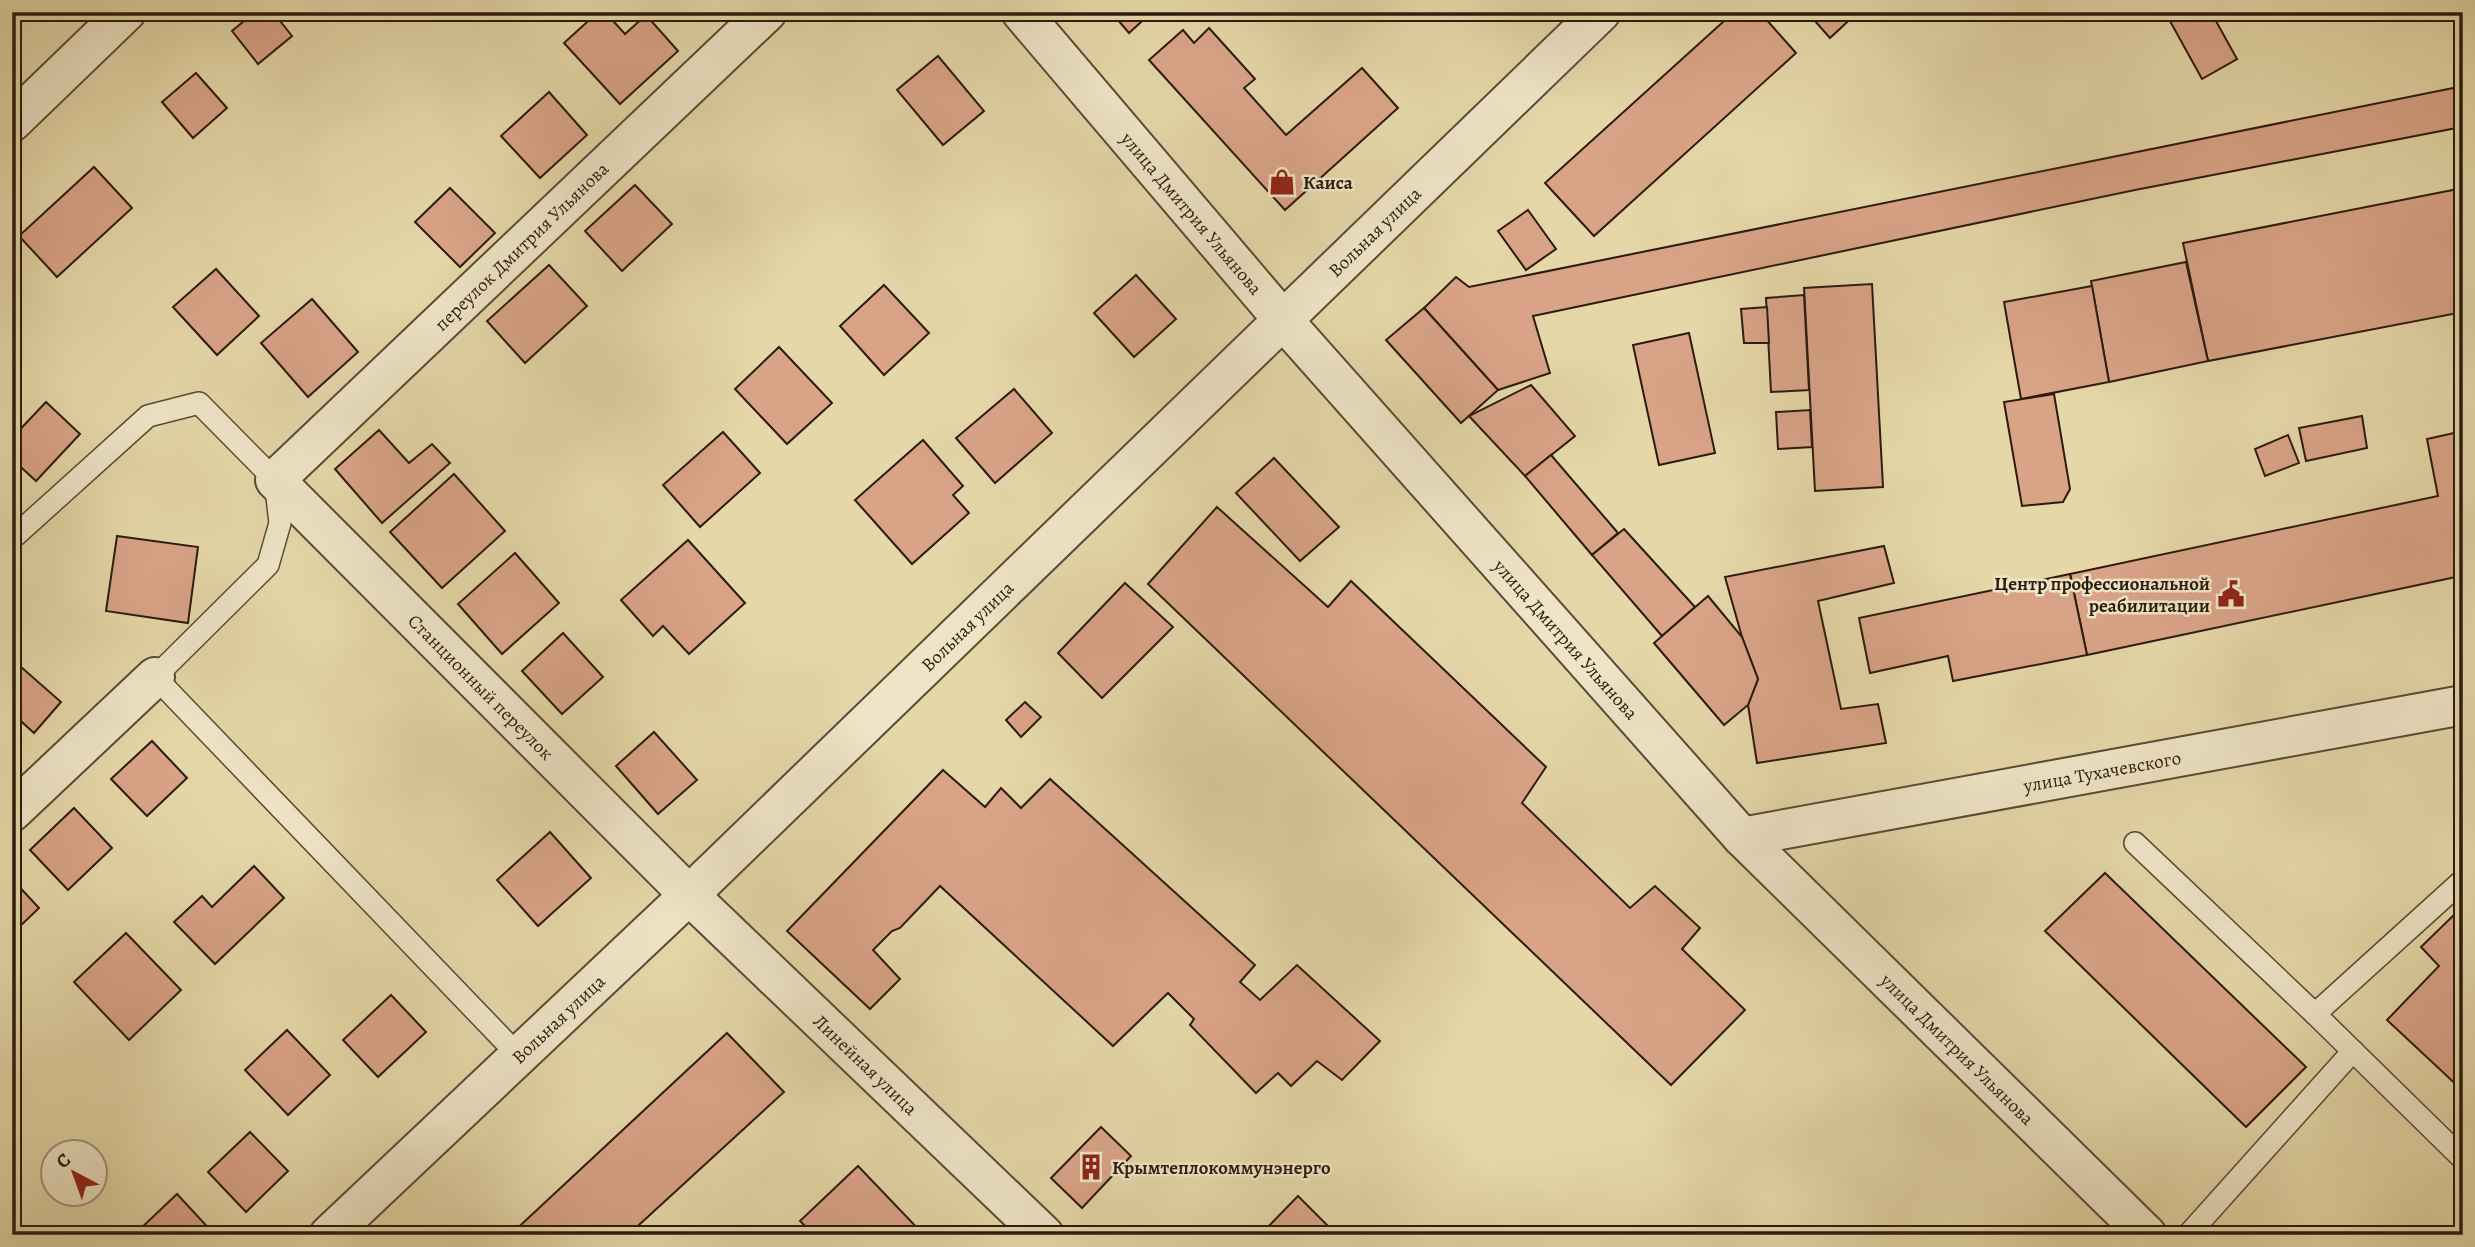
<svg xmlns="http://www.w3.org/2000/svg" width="2475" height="1247" viewBox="0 0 2475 1247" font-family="Alegreya,serif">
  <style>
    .building { fill: #d9a388; stroke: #2c1b0f; stroke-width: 2 }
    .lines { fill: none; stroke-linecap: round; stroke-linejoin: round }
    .service-casing { stroke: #5a4a35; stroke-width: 24 }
    .minor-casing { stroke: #5a4a35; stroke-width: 42 }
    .tertiary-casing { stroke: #5a4a35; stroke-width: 42 }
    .service { stroke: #eee5c6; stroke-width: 21 }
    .minor { stroke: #eee5c6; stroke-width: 38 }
    .tertiary { stroke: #eee5c6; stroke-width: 38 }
    .labels { text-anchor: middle; stroke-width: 5; stroke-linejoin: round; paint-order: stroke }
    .poi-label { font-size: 19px; font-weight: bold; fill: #2c1b0f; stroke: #eee5c6; text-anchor: start }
    .street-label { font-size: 19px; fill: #2c1b0f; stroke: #eee5c6 }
  </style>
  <rect width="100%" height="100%" fill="#e5d7a8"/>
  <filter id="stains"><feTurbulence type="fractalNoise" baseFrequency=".00286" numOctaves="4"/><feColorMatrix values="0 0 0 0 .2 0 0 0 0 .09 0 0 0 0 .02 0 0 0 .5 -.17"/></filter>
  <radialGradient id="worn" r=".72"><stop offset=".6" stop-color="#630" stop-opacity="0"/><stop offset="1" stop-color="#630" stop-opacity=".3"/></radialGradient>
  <g class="building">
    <polygon points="255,12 273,12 292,36 258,64 232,31"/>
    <polygon points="598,12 605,12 625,34 646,15 678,51 620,104 564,43"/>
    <polygon points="1111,12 1152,12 1129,33"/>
    <polygon points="1734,12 1772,12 1765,18 1796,53 1594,236 1545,183"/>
    <polygon points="1807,12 1858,12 1830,38"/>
    <polygon points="2165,12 2211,12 2237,59 2202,79"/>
    <polygon points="1209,28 1255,79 1244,88 1286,135 1362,68 1398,108 1285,210 1149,60 1183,30 1194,43"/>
    <polygon points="938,56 984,111 943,145 897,90"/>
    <polygon points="196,73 227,108 193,138 162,102"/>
    <polygon points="2463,86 2463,130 2462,127 2135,190 1533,316 1550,373 1498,390 1424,308 1456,277 1469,287"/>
    <polygon points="549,92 587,135 540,178 501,136"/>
    <polygon points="94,167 132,208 57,277 19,236"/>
    <polygon points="635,185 672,224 622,271 585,231"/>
    <polygon points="450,188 495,233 460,267 415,222"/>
    <polygon points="2463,188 2463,312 2208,361 2183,243"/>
    <polygon points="1528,210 1556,249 1526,270 1498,231"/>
    <polygon points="2186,262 2208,361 2109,382 2091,281"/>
    <polygon points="549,265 587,306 525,363 487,321"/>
    <polygon points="216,269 259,316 217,355 173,307"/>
    <polygon points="1136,275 1176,319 1134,357 1094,313"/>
    <polygon points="1872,284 1883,487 1815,491 1804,288"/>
    <polygon points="884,285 929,333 884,375 840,326"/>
    <polygon points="2092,286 2109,382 2021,399 2004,302"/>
    <polygon points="1804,295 1809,390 1771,392 1766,298"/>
    <polygon points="312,299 358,352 308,397 261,343"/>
    <polygon points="1767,307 1769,343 1744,343 1741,309"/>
    <polygon points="1424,308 1498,390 1461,423 1386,340"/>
    <polygon points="1689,333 1715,453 1659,465 1633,345"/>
    <polygon points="779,347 832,403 787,444 735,389"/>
    <polygon points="1531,385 1575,436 1525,476 1469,416"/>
    <polygon points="1014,389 1052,433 995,483 956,438"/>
    <polygon points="2054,394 2070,489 2063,502 2022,506 2004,402"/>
    <polygon points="46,402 80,434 36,481 12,459 12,438"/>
    <polygon points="1810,410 1812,447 1778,449 1776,412"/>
    <polygon points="2362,416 2367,448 2306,461 2299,428"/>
    <polygon points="379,430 409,463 432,444 450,463 382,523 335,469"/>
    <polygon points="2463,431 2463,594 2460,594 2456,577 2087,655 2070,574 2438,496 2427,439"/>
    <polygon points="723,432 760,473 700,527 663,485"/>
    <polygon points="2288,435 2299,463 2265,476 2255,449"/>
    <polygon points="923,440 963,486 953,495 969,513 912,564 855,500"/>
    <polygon points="1551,455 1618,533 1592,555 1525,476"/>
    <polygon points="1274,458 1339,527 1300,561 1236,493"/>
    <polygon points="454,474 505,531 442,588 390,532"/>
    <polygon points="1217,507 1328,607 1351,581 1546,767 1522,803 1630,908 1655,886 1700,928 1682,949 1745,1010 1671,1085 1148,584"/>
    <polygon points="1624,529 1695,607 1662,636 1592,555"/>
    <polygon points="117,536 198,547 188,623 106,611"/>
    <polygon points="688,540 745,603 689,654 663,626 653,636 621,600"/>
    <polygon points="1884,546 1894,583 1818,601 1841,709 1878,704 1886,743 1757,763 1748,705 1758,679 1742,637 1725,577"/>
    <polygon points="515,553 559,603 502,654 458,604"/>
    <polygon points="2070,574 2087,655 1953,681 1948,656 1870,673 1859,618"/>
    <polygon points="1125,583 1173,627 1102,698 1058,653"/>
    <polygon points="1708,596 1742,637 1758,679 1748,705 1724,725 1654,643"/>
    <polygon points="563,633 603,677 562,714 522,671"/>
    <polygon points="12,659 61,702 34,733 12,713"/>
    <polygon points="1025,702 1041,717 1021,737 1006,720"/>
    <polygon points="654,732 697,780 658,814 616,766"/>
    <polygon points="152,741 187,778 147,816 111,779"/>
    <polygon points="943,770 985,807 1001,788 1021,808 1050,779 1255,965 1240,982 1260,1000 1297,965 1380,1041 1342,1080 1317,1061 1291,1086 1278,1073 1256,1093 1190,1025 1194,1019 1168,993 1113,1046 940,886 900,928 892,931 873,950 900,979 870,1009 787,931"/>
    <polygon points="74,808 112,848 68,890 30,850"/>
    <polygon points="550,832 591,878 538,926 497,880"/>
    <polygon points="254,866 284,898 215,964 174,922 202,896 212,907"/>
    <polygon points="2105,873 2306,1067 2246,1127 2045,931"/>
    <polygon points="12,879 39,908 12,934"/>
    <polygon points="2463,906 2463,1091 2387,1020 2439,966 2421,947"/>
    <polygon points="126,933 181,990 129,1040 74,982"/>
    <polygon points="391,995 426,1032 378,1077 343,1040"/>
    <polygon points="287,1030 330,1075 288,1115 245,1070"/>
    <polygon points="727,1033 784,1092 628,1235 510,1235"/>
    <polygon points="1101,1127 1131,1156 1082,1208 1051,1178"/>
    <polygon points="250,1132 288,1171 246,1212 208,1172"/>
    <polygon points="858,1166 924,1235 814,1235 800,1221"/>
    <polygon points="177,1194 215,1235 140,1235 137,1232"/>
    <polygon points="1298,1196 1337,1235 1260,1235"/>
  </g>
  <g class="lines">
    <g class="service-casing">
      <g id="service">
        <polyline points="12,531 16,535 148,416 199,403 275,480 280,523 268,565 155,677 519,1056"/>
        <polyline points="2135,843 2315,1014"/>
        <polyline points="2463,880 2315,1014 2463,1159"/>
        <polyline points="2188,1235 2353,1051"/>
      </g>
    </g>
    <g class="minor-casing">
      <g id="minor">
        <path id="s1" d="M767,12L275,480L689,895L1044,1235"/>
        <polyline points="12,122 126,12"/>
        <polyline points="12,812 155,677"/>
        <path id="s2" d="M1742,837L2463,705"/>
      </g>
    </g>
    <g class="tertiary-casing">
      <g id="tertiary">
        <path id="s3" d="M1021,12L1283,320L1742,837L2147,1235"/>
        <path id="s4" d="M329,1235L689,895L1601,12"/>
      </g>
    </g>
    <use href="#service" class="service"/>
    <use href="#minor" class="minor"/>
    <use href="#tertiary" class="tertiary"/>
  </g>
  <defs>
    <g id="shop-bare" transform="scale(2.1)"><path d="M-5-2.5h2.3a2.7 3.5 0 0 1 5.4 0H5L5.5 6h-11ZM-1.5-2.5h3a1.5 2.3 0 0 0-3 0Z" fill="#8f2418" stroke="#eee5c6" stroke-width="2.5" paint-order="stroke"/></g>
    <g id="civic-bare" transform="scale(2.1)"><path d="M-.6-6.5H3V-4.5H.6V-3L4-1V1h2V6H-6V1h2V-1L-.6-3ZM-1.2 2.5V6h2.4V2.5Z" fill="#8f2418" stroke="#eee5c6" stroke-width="2.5" paint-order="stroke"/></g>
    <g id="building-bare" transform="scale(2.1)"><path d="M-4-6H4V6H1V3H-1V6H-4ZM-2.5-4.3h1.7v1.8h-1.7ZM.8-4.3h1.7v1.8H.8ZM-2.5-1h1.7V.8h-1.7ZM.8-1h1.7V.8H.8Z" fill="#8f2418" stroke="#eee5c6" stroke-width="2.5" paint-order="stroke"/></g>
  </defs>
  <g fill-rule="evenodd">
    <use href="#shop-bare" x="1282" y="182"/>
    <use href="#civic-bare" x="2231" y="594"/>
    <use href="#building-bare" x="1091" y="1167"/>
  </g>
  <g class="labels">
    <g class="poi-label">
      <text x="1303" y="189">Каиса</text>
      <text x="2210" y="590" text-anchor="end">Центр профессиональной<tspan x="2210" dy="22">реабилитации</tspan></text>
      <text x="1112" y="1174">Крымтеплокоммунэнерго</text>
    </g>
    <g class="street-label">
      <text dy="7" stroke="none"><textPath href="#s3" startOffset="264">улица Дмитрия Ульянова</textPath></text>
      <text dy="7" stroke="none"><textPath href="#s4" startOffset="1449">Вольная улица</textPath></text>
      <text transform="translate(521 246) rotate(-44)" y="7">переулок Дмитрия Ульянова</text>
      <text dy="7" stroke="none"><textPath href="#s4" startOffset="882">Вольная улица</textPath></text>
      <text dy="7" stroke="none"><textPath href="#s3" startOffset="831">улица Дмитрия Ульянова</textPath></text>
      <text dy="7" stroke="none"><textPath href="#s1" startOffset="971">Станционный переулок</textPath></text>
      <text dy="7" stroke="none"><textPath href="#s2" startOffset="366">улица Тухачевского</textPath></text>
      <text dy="7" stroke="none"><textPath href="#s4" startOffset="315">Вольная улица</textPath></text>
      <text dy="7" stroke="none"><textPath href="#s3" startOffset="1398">улица Дмитрия Ульянова</textPath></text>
      <text dy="7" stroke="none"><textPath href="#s1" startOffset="1510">Линейная улица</textPath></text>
    </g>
  </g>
  <rect width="2475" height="1247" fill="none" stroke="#e5d7a8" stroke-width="42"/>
  <rect x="14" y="14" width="2447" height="1219" fill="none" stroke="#2c1b0f" stroke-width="3.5"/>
  <rect x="21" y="21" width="2433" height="1205" fill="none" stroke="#2c1b0f" stroke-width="2"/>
  <g transform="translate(74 1173) rotate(319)"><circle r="33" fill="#eee5c6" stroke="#a0947d" stroke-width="2"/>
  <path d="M0-5L12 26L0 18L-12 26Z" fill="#8f2418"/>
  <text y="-10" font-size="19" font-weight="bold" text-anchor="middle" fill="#2c1b0f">С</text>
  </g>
  <rect width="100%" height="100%" filter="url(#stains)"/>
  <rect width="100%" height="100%" fill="url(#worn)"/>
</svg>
